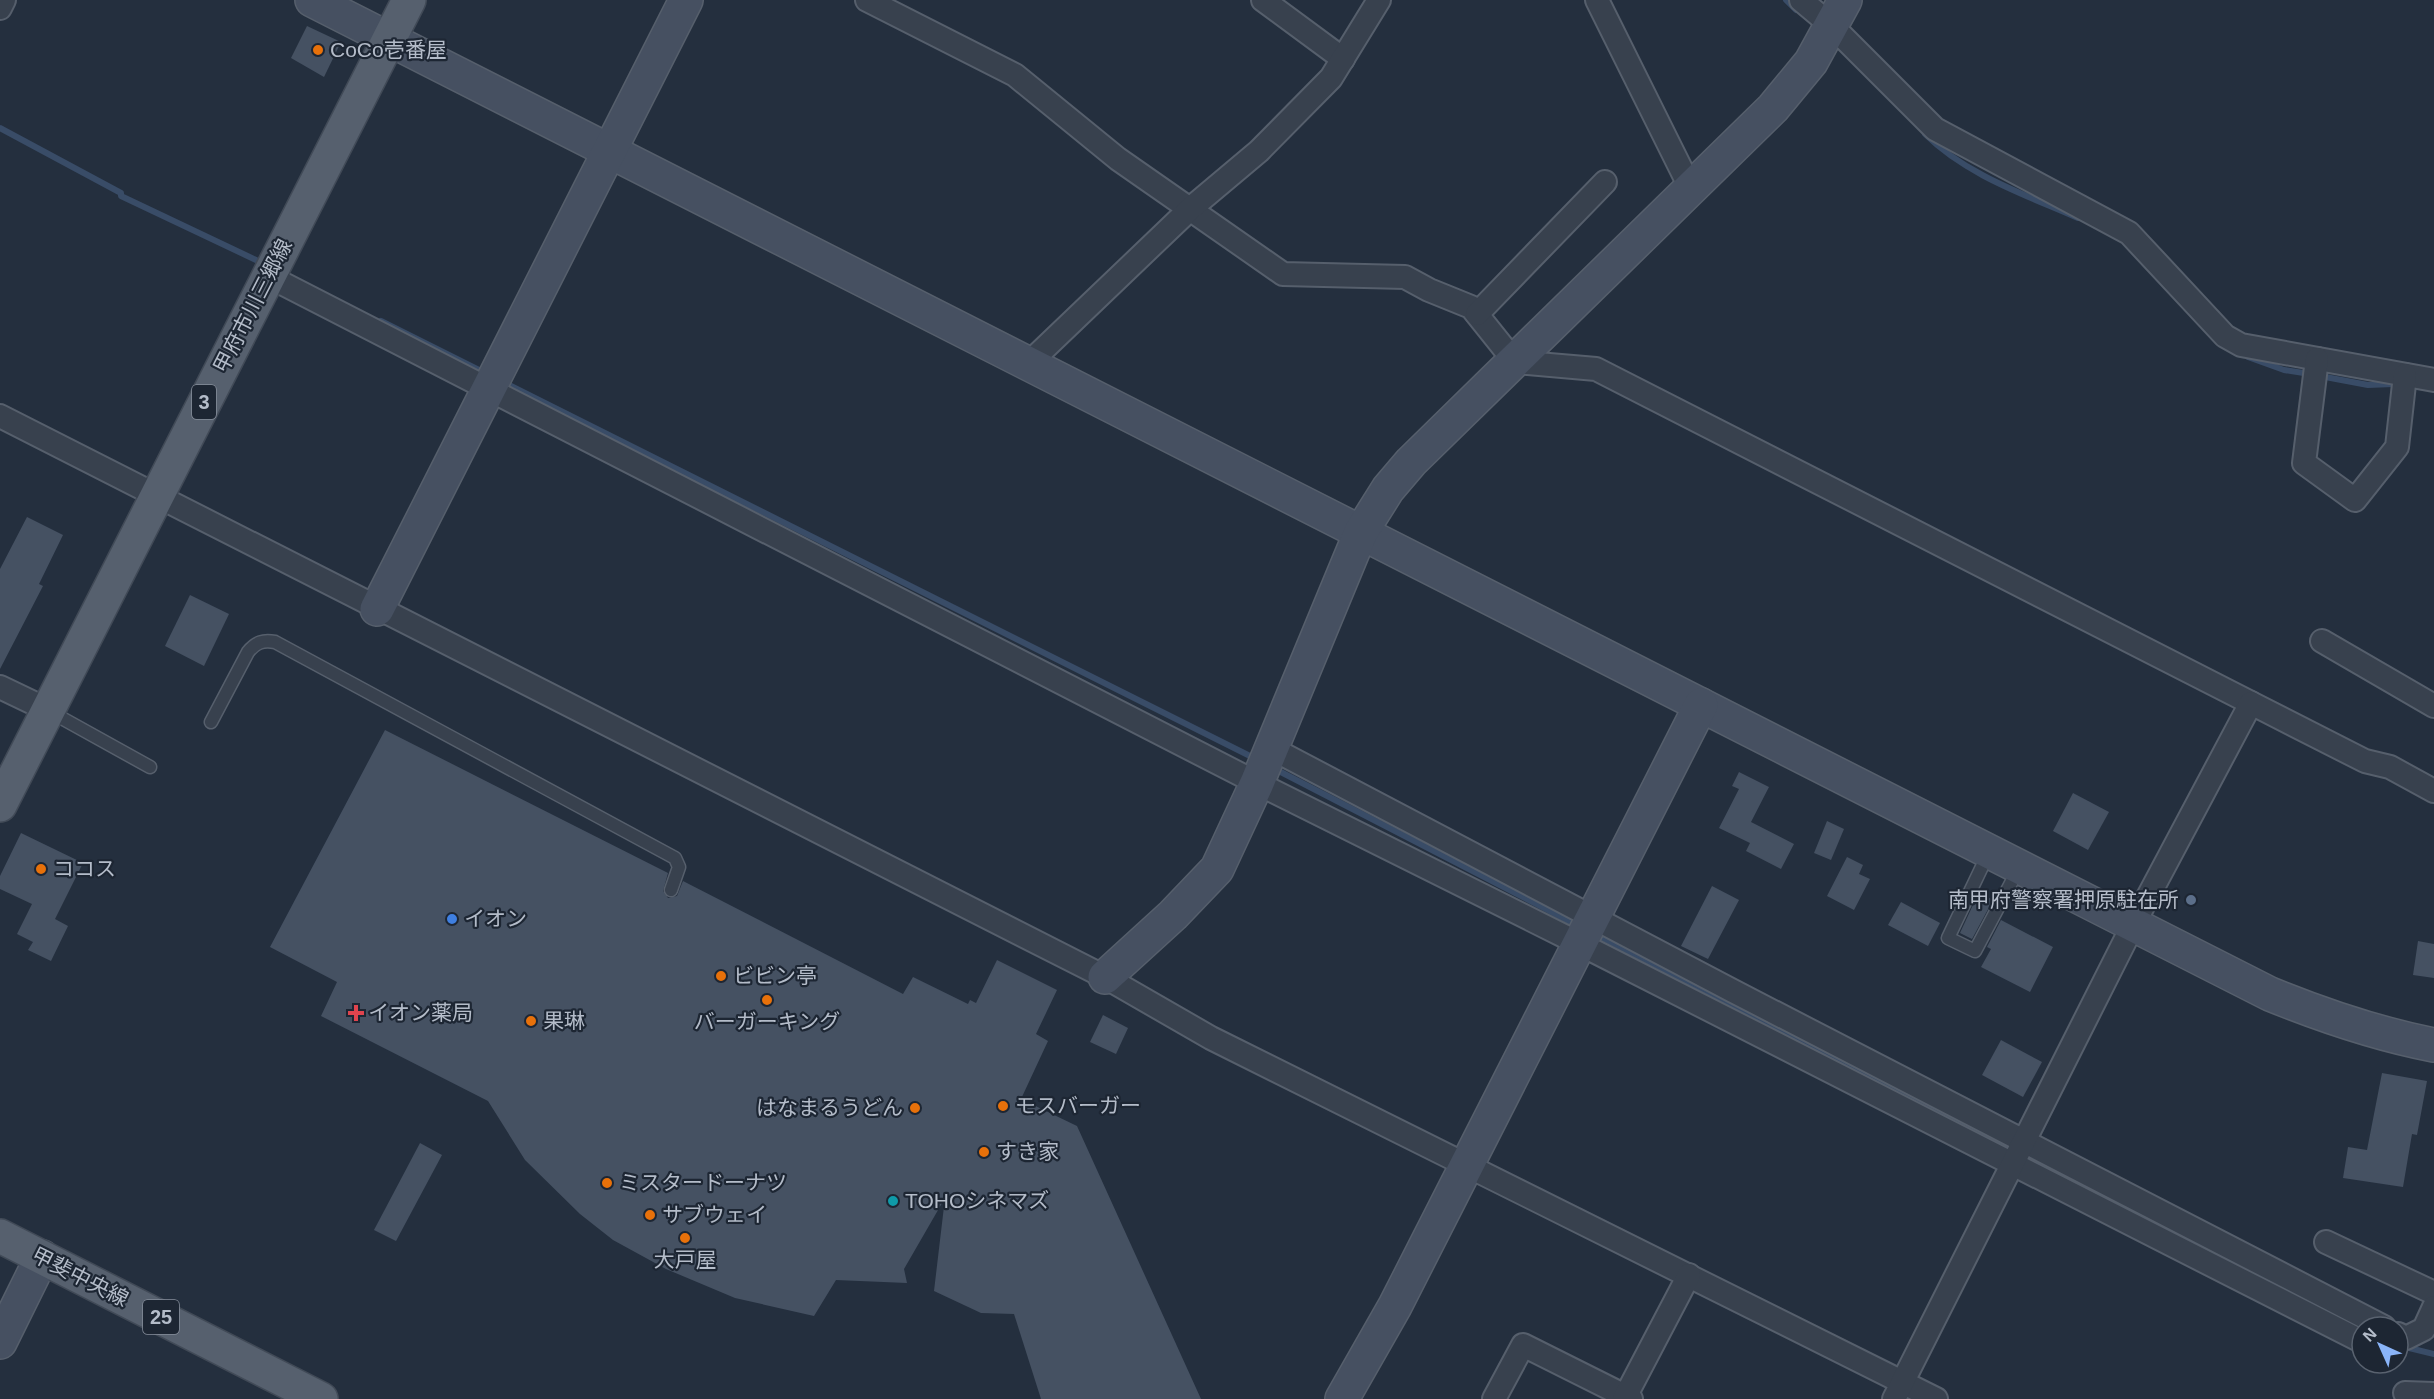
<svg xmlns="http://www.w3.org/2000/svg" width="2434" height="1399" viewBox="0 0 2434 1399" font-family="Helvetica,'Noto Sans JP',sans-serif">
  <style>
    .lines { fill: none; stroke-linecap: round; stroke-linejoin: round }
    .stream { stroke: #394c67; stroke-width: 6 }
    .building { fill: #455162 }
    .lane-casing { stroke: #565f6c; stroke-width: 15 }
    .street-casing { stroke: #565f6c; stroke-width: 26 }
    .secondary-casing { stroke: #565f6c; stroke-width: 36 }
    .primary-casing { stroke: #414a57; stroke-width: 36 }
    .lane { stroke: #38414e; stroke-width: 12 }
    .street { stroke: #38414e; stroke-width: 22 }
    .secondary { stroke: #465061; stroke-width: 33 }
    .primary { stroke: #56606e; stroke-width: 33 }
    .food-dot { fill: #e8710a; stroke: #1d2633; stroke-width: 2 }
    .service-dot { fill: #5c6f8a; stroke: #1d2633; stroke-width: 2 }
    .shop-dot { fill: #3f7fe0; stroke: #1d2633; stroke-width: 2 }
    .health-dot { fill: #e0444e; stroke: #1d2633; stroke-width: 2 }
    .culture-dot { fill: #0f9aa8; stroke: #1d2633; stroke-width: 2 }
    .labels { text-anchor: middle; stroke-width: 4.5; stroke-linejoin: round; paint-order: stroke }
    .shield { fill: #1d2633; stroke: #878f9c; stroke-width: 1.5 }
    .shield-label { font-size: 20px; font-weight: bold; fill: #b4bcc9 }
    .poi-label { font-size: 21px; fill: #b4bcc9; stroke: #1d2633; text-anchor: start }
    .street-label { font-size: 21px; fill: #b4bcc9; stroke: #1d2633 }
  </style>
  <rect width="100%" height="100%" fill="#242f3e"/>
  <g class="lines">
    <g class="stream">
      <polyline points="1786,0 1796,10"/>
      <polyline points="0,128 121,193 121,196 256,260"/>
      <path d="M1925,134C1966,175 2026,195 2078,218"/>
      <polyline points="381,321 479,370"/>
      <polyline points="2248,357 2284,370 2310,374"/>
      <polyline points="2320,376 2368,385 2393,384"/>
      <polyline points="511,386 1256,759"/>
      <polyline points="1273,768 1571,922"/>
      <polyline points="1603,938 2005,1144"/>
      <polyline points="2401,1346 2434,1354"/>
    </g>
  </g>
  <g class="building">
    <polygon points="307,26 341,42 324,77 291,58"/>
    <polygon points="27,517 63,535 39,584 43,586 0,669 0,569"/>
    <polygon points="190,595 229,614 204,666 165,646"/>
    <polygon points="385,730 668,873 663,891 668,898 677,896 683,881 903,994 913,977 968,1004 970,1000 976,1003 997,960 1057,990 1036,1034 1048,1041 1021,1099 1077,1126 1201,1399 1041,1399 1014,1314 981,1313 934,1291 945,1198 904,1269 907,1283 836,1280 814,1316 735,1298 666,1269 613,1240 580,1214 525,1160 488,1101 321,1016 337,982 270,947"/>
    <polygon points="1739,772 1769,787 1751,822 1794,844 1781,869 1746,851 1750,843 1719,828 1739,789 1732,786"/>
    <polygon points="2073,793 2109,812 2088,850 2053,831"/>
    <polygon points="1827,821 1844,829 1831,860 1814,853"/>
    <polygon points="21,833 83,863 55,919 68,926 51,961 28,950 33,942 17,934 32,904 0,889 0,876"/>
    <polygon points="1847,857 1863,865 1859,874 1870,879 1854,910 1827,896"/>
    <polygon points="1712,886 1739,900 1708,959 1681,946"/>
    <polygon points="1979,892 1993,900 1972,939 1960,933"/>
    <polygon points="1901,902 1940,923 1928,946 1888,925"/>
    <polygon points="2001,920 2053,947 2030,992 1981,967 1991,949 1987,947"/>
    <polygon points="2418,941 2434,944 2434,978 2413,975"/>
    <polygon points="1103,1015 1128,1028 1116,1054 1090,1042"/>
    <polygon points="2001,1040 2042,1062 2023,1097 1982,1075"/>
    <polygon points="2382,1073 2427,1081 2417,1135 2412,1134 2403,1187 2343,1178 2348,1147 2367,1150"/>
    <polygon points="420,1143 442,1155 396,1241 374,1230"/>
  </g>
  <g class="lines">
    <g class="lane-casing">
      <g id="lane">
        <polyline points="49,711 150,767"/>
        <path d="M211,722L248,652C256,642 263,640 275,642L675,858L679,867L671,890"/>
        <polyline points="1989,852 1948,938 1975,951 2019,868"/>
      </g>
    </g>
    <g class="street-casing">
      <g id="street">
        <polyline points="867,0 1015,75 1118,159 1283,274 1405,277 1429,290 1471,307 1515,362 1596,369 2251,703"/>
        <polyline points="1263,0 1343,59"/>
        <polyline points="1597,0 1691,189"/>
        <polyline points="1801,0 1832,26 1935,129 2129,233 2225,336 2241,345 2434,380"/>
        <polyline points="0,8 4,0"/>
        <polyline points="268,276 1257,783 1580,944 2357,1339"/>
        <polyline points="1477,314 1605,182"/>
        <polyline points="2317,359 2304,463 2355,500 2397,447 2405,375"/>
        <polyline points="1029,363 1190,209 1259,151 1331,78 1379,0"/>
        <polyline points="0,416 1105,977 1211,1038 1936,1399"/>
        <polyline points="2322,641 2434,706"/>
        <polyline points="0,687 48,710"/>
        <polyline points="1271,748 1733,991 2384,1327"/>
        <polyline points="2326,1242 2434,1293"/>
        <polyline points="2398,1334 2406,1338 2424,1329 2434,1307"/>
        <polyline points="2405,1393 2434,1394"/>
        <polyline points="1494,1399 1523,1345 1631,1399"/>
        <polyline points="1624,1399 1689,1275"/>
        <polyline points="1894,1399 2133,925 2251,703 2365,761 2390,767 2434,791"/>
      </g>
    </g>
    <g class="secondary-casing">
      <g id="secondary">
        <path d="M312,0L2270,994C2324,1016 2377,1034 2434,1045"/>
        <polyline points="377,609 686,0"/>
        <polyline points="1105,977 1173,915 1217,869 1257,783 1361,532 1388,489 1411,462 1773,108 1811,62 1845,0"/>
        <polyline points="0,1342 42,1257"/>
        <polyline points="1342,1399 1395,1306 1701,705"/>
      </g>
    </g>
    <g class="primary-casing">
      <g id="primary">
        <polyline points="0,805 409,0"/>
        <polyline points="0,1236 321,1399"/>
      </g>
    </g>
    <use href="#lane" class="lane"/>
    <use href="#street" class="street"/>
    <use href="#secondary" class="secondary"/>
    <use href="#primary" class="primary"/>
  </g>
  <g class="food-dot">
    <circle cx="318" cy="50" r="6"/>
    <circle cx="41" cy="869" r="6"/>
    <circle cx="721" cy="976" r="6"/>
    <circle cx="767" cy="1000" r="6"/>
    <circle cx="531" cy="1021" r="6"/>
    <circle cx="1003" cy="1106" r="6"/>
    <circle cx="915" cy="1108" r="6"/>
    <circle cx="984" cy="1152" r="6"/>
    <circle cx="607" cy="1183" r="6"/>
    <circle cx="650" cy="1215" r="6"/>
    <circle cx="685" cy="1238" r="6"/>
  </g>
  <circle class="service-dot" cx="2191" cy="900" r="6"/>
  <circle class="shop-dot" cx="452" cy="919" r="6"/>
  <path class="health-dot" d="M353 1004h6v6h6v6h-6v6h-6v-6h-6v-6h6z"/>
  <circle class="culture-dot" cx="893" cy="1201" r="6"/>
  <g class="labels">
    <g class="shield">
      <rect x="192" y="385" width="24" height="34" rx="4.5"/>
      <rect x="143" y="1300" width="36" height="34" rx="4.5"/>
    </g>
    <g class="shield-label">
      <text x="204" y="409">3</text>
      <text x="161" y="1324">25</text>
    </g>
    <g class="poi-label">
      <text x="330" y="57">CoCo壱番屋</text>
      <text x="53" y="876">ココス</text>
      <text x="2179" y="907" text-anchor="end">南甲府警察署押原駐在所</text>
      <text x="464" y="926">イオン</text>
      <text x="733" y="983">ビビン亭</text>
      <text x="368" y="1020">イオン薬局</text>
      <text x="543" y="1028">果琳</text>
      <text x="767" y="1029" text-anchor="middle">バーガーキング</text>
      <text x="1015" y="1113">モスバーガー</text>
      <text x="903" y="1115" text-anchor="end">はなまるうどん</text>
      <text x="996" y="1159">すき家</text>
      <text x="619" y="1190">ミスタードーナツ</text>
      <text x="905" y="1208">TOHOシネマズ</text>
      <text x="662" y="1222">サブウェイ</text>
      <text x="685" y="1267" text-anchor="middle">大戸屋</text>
    </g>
    <g class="street-label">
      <text transform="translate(253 306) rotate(-63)" y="7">甲府市川三郷線</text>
      <text transform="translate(80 1277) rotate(27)" y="7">甲斐中央線</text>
    </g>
  </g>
  <g transform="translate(2380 1345) rotate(315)"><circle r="28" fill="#1d2633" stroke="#59626f" stroke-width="1.5"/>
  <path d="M0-4.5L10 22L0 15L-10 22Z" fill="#8ab4f8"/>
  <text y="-9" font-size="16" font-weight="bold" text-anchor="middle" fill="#b4bcc9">N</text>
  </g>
</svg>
